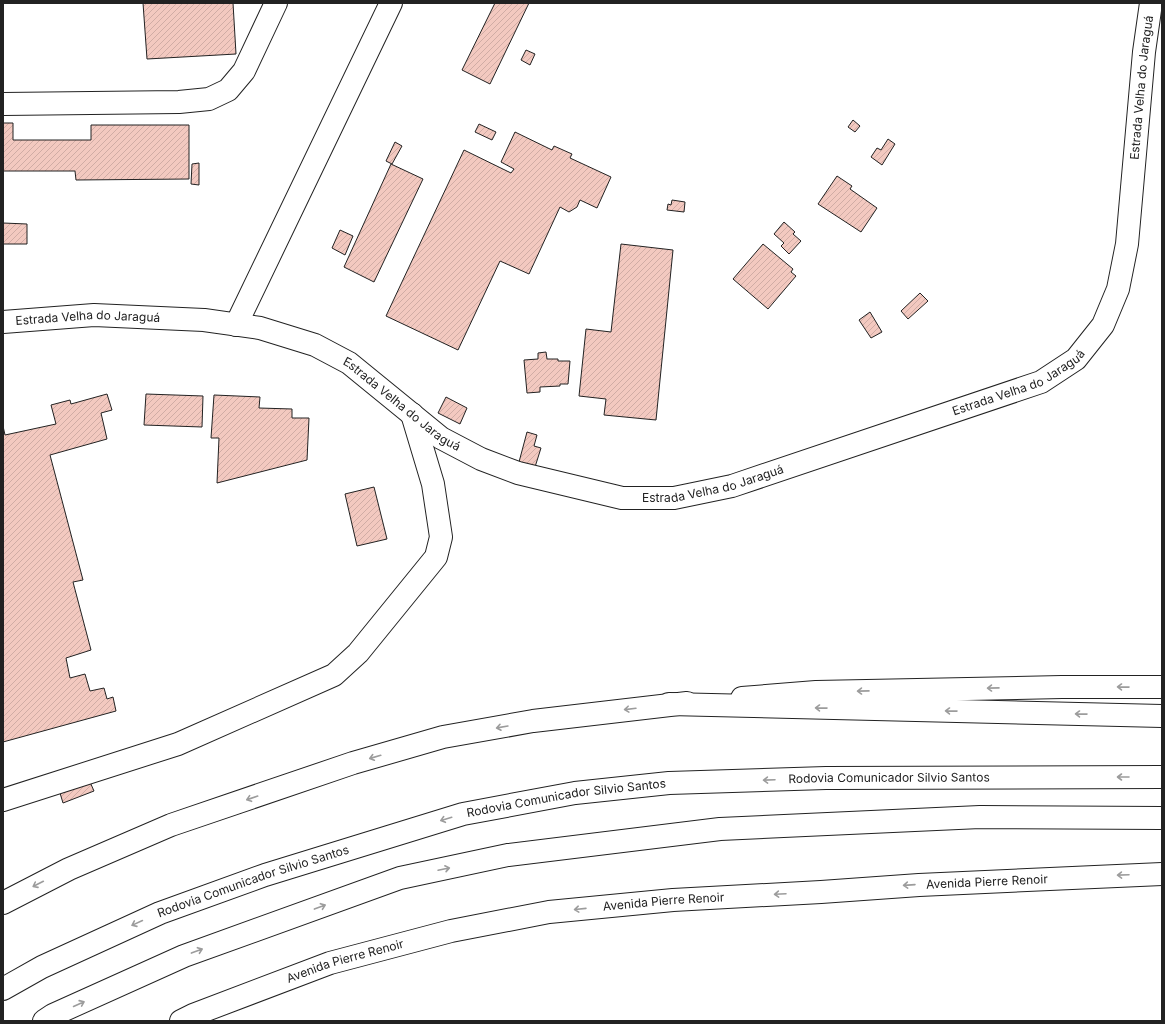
<svg xmlns="http://www.w3.org/2000/svg" width="1165" height="1024" viewBox="0 0 1165 1024" font-family="Inter,sans-serif">
  <style>
    .building { fill: url(#building-hatch); stroke: #222 }
    .lines { fill: none; stroke-linecap: round; stroke-linejoin: round }
    .minor-casing { stroke: #222; stroke-width: 24 }
    .major-casing { stroke: #222; stroke-width: 24 }
    .highway-casing { stroke: #222; stroke-width: 24 }
    .minor { stroke: #fff; stroke-width: 22 }
    .major { stroke: #fff; stroke-width: 22 }
    .highway { stroke: #fff; stroke-width: 22 }
    .oneway { stroke: #9c9c9c }
    .labels { text-anchor: middle; stroke-width: 3; stroke-linejoin: round; paint-order: stroke }
    .street-label { font-size: 12px; fill: #222; stroke: #fff }
  </style>
  <defs>
    <pattern id="building-hatch" width="6" height="6" patternUnits="userSpaceOnUse"><rect width="6" height="6" fill="#f3c9c0"/><path d="M-1 1l2-2M0 6l6-6M5 7l2-2" fill="none" stroke="#d0aca5"/></pattern>
  </defs>
  <rect width="100%" height="100%" fill="#fff"/>
  <g class="building">
    <polygon points="143,3 233,3 236,54 147,59"/>
    <polygon points="495,3 529,3 490,84 462,70"/>
    <polygon points="526,50 535,54 530,65 521,60"/>
    <polygon points="853,120 860,126 855,132 848,127"/>
    <polygon points="3,123 13,123 13,140 91,140 91,125 189,125 189,179 76,180 75,171 3,171"/>
    <polygon points="479,124 496,132 492,140 475,132"/>
    <polygon points="515,132 552,150 554,146 572,154 570,158 611,177 597,208 580,200 577,207 569,212 560,207 529,274 500,261 458,350 386,316 464,150 511,173 514,169 501,162"/>
    <polygon points="888,139 895,144 882,165 871,157 877,148 881,150"/>
    <polygon points="395,142 402,146 392,164 386,161"/>
    <polygon points="199,163 199,185 191,184 192,164"/>
    <polygon points="391,164 423,179 374,282 344,267"/>
    <polygon points="837,176 852,186 850,189 877,208 861,232 818,204"/>
    <polygon points="672,200 685,202 684,212 667,210 668,204 671,205"/>
    <polygon points="784,222 795,232 793,234 801,241 789,254 781,246 784,243 774,234"/>
    <polygon points="3,223 27,224 27,244 3,244"/>
    <polygon points="340,230 353,236 345,255 332,248"/>
    <polygon points="621,244 673,250 656,420 604,415 606,399 579,396 586,329 611,332"/>
    <polygon points="763,244 793,269 791,272 796,276 768,309 733,279"/>
    <polygon points="920,293 928,301 908,319 901,311"/>
    <polygon points="870,312 882,332 871,338 859,320"/>
    <polygon points="546,352 547,359 558,359 558,361 570,361 568,384 560,384 560,386 540,387 540,392 527,393 524,360 538,359 538,353"/>
    <polygon points="107,394 112,410 101,413 107,439 50,455 83,580 73,582 91,650 66,658 70,678 85,674 90,691 104,688 107,699 113,697 116,711 3,742 3,426 5,435 56,424 51,405 70,400 71,404"/>
    <polygon points="146,394 203,396 202,427 144,425"/>
    <polygon points="214,395 260,397 259,408 292,409 292,418 309,418 307,460 217,483 219,438 211,438"/>
    <polygon points="446,397 467,408 460,424 438,413"/>
    <polygon points="527,432 537,435 534,446 541,448 535,467 519,462"/>
    <polygon points="374,487 387,539 357,546 345,494"/>
    <polygon points="90,782 94,791 63,803 60,793"/>
  </g>
  <g class="lines">
    <g class="minor-casing">
      <g id="minor">
        <polyline points="3,104 179,102 209,99 228,90 244,71 276,3"/>
        <path id="s1" d="M3,322L94,315L204,320L260,328L315,345L349,363L441,438L481,459L518,473L622,498H674L732,486L1041,382L1076,359L1103,325L1118,289L1127,244L1144,52L1151,3"/>
        <polyline points="236,325 391,3"/>
        <polyline points="3,800 178,744 334,675 358,653 436,557 441,537 433,484 412,414"/>
        <path id="s2" d="M181,1021L193,1015L330,963L451,931L549,912L673,900L821,892L919,885L1162,874"/>
      </g>
    </g>
    <g class="major-casing">
      <g id="major">
        <polyline points="742,698 816,692 1062,687 1162,687"/>
        <polyline points="3,903 69,869 171,825 353,763 443,737 533,721 687,703"/>
      </g>
    </g>
    <g class="highway-casing">
      <g id="highway">
        <polyline points="669,704 1162,716"/>
        <path id="s3" d="M3,989L42,967L160,913L265,875L463,814L575,793L669,783L826,778L1162,777"/>
        <polyline points="44,1021 53,1015 184,956 400,878 508,855 720,829 980,817 1162,818"/>
      </g>
    </g>
    <use href="#minor" class="minor"/>
    <use href="#major" class="major"/>
    <use href="#highway" class="highway"/>
  </g>
  <defs><path id="oneway-shaft" d="M-6 0H5M1.5-3L5.5 0L1.5 3" fill="none" stroke-width="1.6" stroke-linecap="round" stroke-linejoin="round"/></defs>
  <g class="oneway">
    <use href="#oneway-shaft" transform="translate(1123 687) rotate(-179)"/>
    <use href="#oneway-shaft" transform="translate(993 688) rotate(179)"/>
    <use href="#oneway-shaft" transform="translate(863 691) rotate(179)"/>
    <use href="#oneway-shaft" transform="translate(821 708) rotate(-179)"/>
    <use href="#oneway-shaft" transform="translate(630 709) rotate(173)"/>
    <use href="#oneway-shaft" transform="translate(951 711) rotate(-179)"/>
    <use href="#oneway-shaft" transform="translate(1081 714) rotate(-179)"/>
    <use href="#oneway-shaft" transform="translate(502 727) rotate(170)"/>
    <use href="#oneway-shaft" transform="translate(375 757) rotate(164)"/>
    <use href="#oneway-shaft" transform="translate(1123 777) rotate(180)"/>
    <use href="#oneway-shaft" transform="translate(769 780) rotate(178)"/>
    <use href="#oneway-shaft" transform="translate(252 798) rotate(161)"/>
    <use href="#oneway-shaft" transform="translate(446 819) rotate(163)"/>
    <use href="#oneway-shaft" transform="translate(444 869) rotate(-12)"/>
    <use href="#oneway-shaft" transform="translate(1123 875) rotate(178)"/>
    <use href="#oneway-shaft" transform="translate(38 884) rotate(153)"/>
    <use href="#oneway-shaft" transform="translate(909 885) rotate(176)"/>
    <use href="#oneway-shaft" transform="translate(780 894) rotate(177)"/>
    <use href="#oneway-shaft" transform="translate(320 907) rotate(-20)"/>
    <use href="#oneway-shaft" transform="translate(580 909) rotate(174)"/>
    <use href="#oneway-shaft" transform="translate(137 923) rotate(155)"/>
    <use href="#oneway-shaft" transform="translate(197 951) rotate(-20)"/>
    <use href="#oneway-shaft" transform="translate(79 1004) rotate(-24)"/>
  </g>
  <g class="labels">
    <g class="street-label">
      <text dy="4" stroke="none"><textPath href="#s1" startOffset="1429">Estrada Velha do Jaraguá</textPath></text>
      <text dy="4" stroke="none"><textPath href="#s1" startOffset="85">Estrada Velha do Jaraguá</textPath></text>
      <text dy="4" stroke="none"><textPath href="#s1" startOffset="1081">Estrada Velha do Jaraguá</textPath></text>
      <text dy="4" stroke="none"><textPath href="#s1" startOffset="421">Estrada Velha do Jaraguá</textPath></text>
      <text dy="4" stroke="none"><textPath href="#s1" startOffset="757">Estrada Velha do Jaraguá</textPath></text>
      <text dy="4" stroke="none"><textPath href="#s3" startOffset="922">Rodovia Comunicador Silvio Santos</textPath></text>
      <text dy="4" stroke="none"><textPath href="#s3" startOffset="598">Rodovia Comunicador Silvio Santos</textPath></text>
      <text dy="4" stroke="none"><textPath href="#s2" startOffset="824">Avenida Pierre Renoir</textPath></text>
      <text dy="4" stroke="none"><textPath href="#s3" startOffset="273">Rodovia Comunicador Silvio Santos</textPath></text>
      <text dy="4" stroke="none"><textPath href="#s2" startOffset="500">Avenida Pierre Renoir</textPath></text>
      <text dy="4" stroke="none"><textPath href="#s2" startOffset="175">Avenida Pierre Renoir</textPath></text>
    </g>
  </g>
  <rect width="1165" height="1024" fill="none" stroke="#222222" stroke-width="8"/>
</svg>
